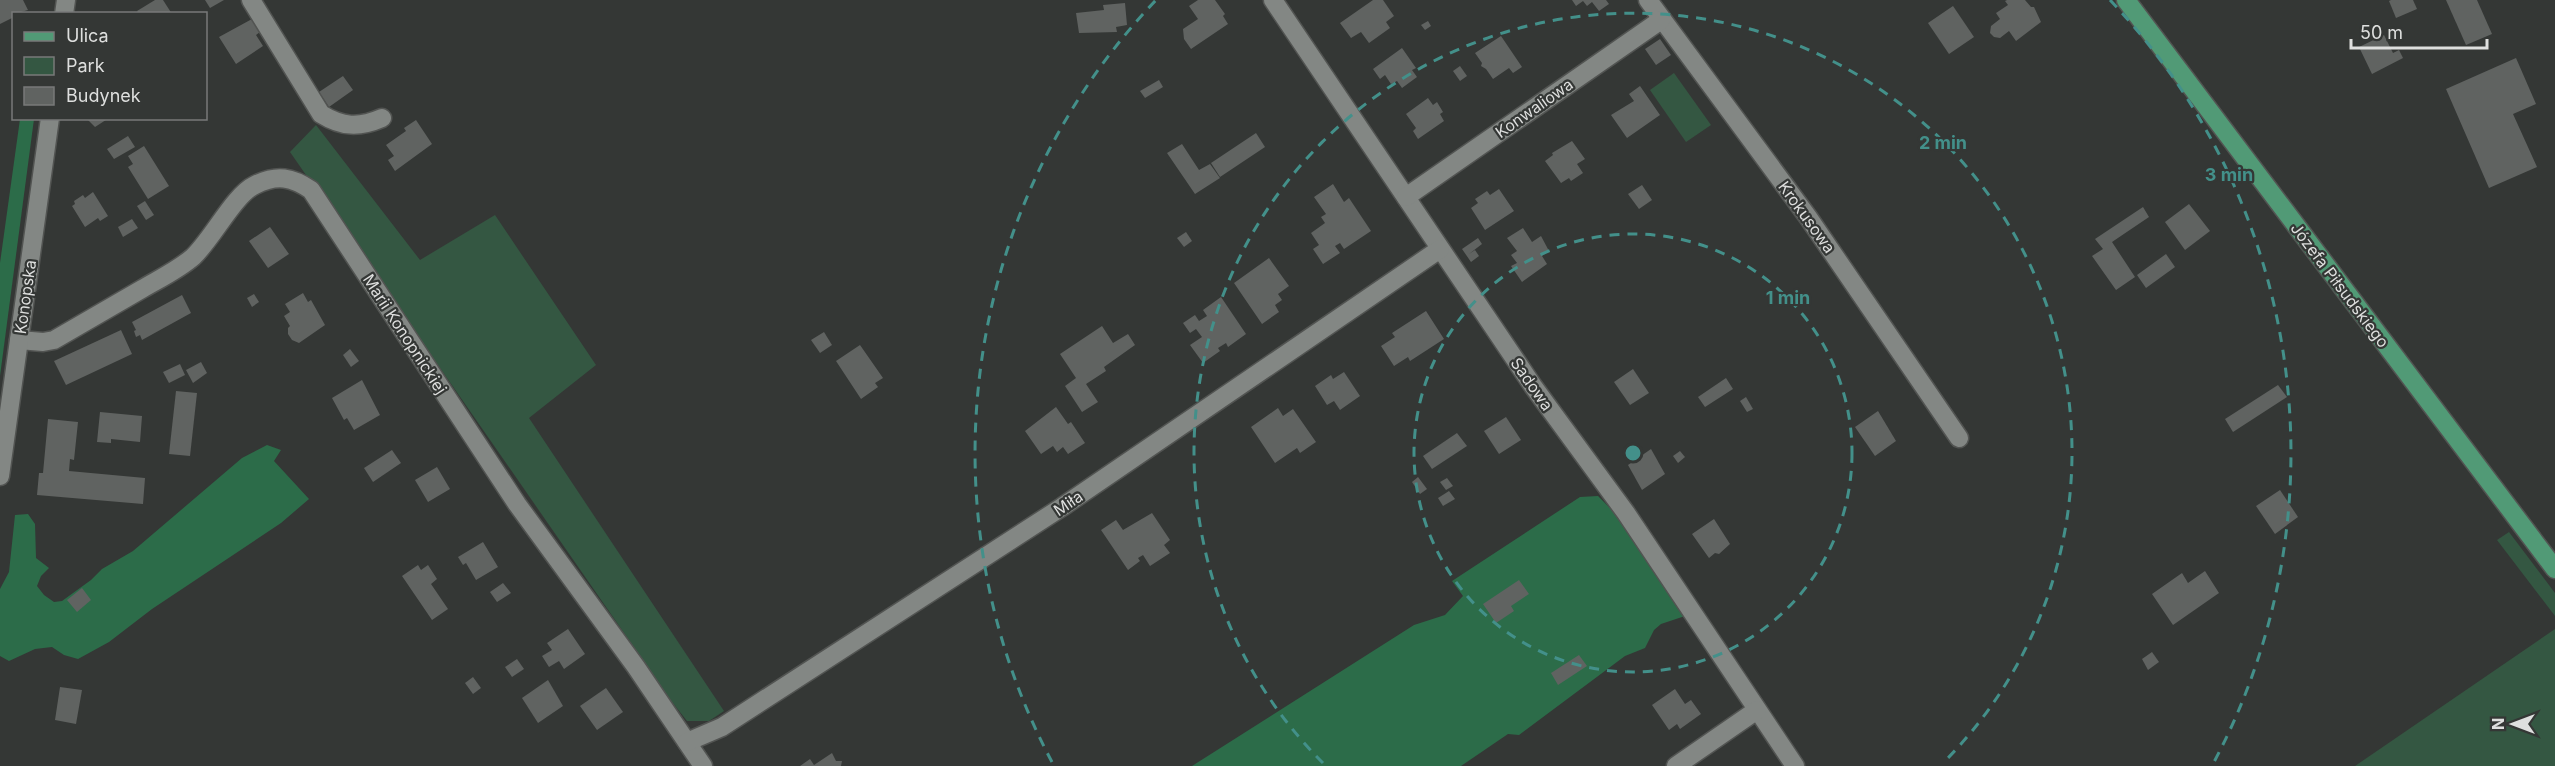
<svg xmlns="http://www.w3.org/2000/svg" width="2555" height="766" viewBox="0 0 2555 766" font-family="Inter,sans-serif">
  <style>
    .green { fill: #345742 }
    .forest { fill: #2c6c49 }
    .building { fill: #606361 }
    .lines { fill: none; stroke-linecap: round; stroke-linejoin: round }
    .minor-casing { stroke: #525452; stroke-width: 21 }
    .major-casing { stroke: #525452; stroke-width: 21 }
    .minor { stroke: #838784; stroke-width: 18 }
    .major { stroke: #519a76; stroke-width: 18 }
    .ring { fill: none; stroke: #43908a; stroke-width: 3; stroke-dasharray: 10 8 }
    .labels { text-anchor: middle; stroke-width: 4.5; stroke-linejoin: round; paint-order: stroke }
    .street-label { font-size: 16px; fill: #dedfde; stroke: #343735 }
    .centre { fill: #43908a; stroke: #343735; stroke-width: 3 }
    .ring-label { font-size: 18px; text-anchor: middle; font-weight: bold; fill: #43908a; stroke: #343735; stroke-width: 4.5; stroke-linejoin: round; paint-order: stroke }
  </style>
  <rect width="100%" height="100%" fill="#343735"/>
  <g class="green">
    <polygon points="1674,73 1711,125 1686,142 1650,90"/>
    <polygon points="316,125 420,260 495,215 596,365 529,418 724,711 709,721 687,721 672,702 290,152"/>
    <polygon points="2509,532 2555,593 2555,616 2497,540"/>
    <polygon points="2555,629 2555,766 2355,766"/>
  </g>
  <g class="forest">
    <polygon points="20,119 34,119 0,376 0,263"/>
    <polygon points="267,445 281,450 274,461 309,499 281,523 152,609 109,642 78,659 64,655 52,647 35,649 9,661 0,656 0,589 9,572 15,515 28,514 35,524 36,558 49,568 41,576 37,586 44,595 54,602 62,601 91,580 102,569 133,551 242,458"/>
    <polygon points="1598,496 1616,514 1685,616 1661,624 1654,630 1645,648 1625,656 1519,735 1508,734 1461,766 1192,766 1414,625 1445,615 1463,596 1452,581 1580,497"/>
  </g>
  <g class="building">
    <polygon points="0,0 23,0 28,10 14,14 14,17 0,24"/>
    <polygon points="155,0 163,0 172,14 139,14 137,11"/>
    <polygon points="205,0 224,0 210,8"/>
    <polygon points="1198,0 1215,0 1225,14 1223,16 1228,24 1191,49 1184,39 1183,29 1198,19 1189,6"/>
    <polygon points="1373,0 1383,0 1394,16 1386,22 1390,28 1369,43 1361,32 1351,38 1340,23"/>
    <polygon points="1572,0 1606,0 1609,4 1599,11 1592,2 1587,6 1583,1 1576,6"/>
    <polygon points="2007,0 2025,0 2031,7 2034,7 2041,22 2016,41 2009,31 2000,38 1994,37 1990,33 1991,26 2000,19 1996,13 2008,5 2005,1"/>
    <polygon points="2391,0 2413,0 2417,9 2396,18 2389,1"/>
    <polygon points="2446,0 2477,0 2492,34 2466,45"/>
    <polygon points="1125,3 1127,25 1116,27 1117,32 1079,33 1076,13 1104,10 1103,5"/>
    <polygon points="1953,6 1974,37 1949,54 1928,23"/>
    <polygon points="252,19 260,32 256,35 263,46 236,64 219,37"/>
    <polygon points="1428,21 1431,26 1425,30 1421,25"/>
    <polygon points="2384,35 2393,53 2399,50 2403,58 2372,74 2359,47"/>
    <polygon points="1501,36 1522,67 1513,73 1509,68 1493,79 1486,69 1481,66 1482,63 1475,53"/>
    <polygon points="1660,39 1671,55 1656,65 1645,49"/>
    <polygon points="1402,48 1416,68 1412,70 1417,77 1402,88 1397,81 1391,84 1385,75 1380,79 1373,69"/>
    <polygon points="2516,58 2536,104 2513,114 2537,167 2489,188 2446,89"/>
    <polygon points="1460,66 1467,76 1460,81 1453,71"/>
    <polygon points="343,76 353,90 329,107 319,92"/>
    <polygon points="1159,80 1163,87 1145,98 1140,91"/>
    <polygon points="1640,86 1660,115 1627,138 1611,115 1634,101 1629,94"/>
    <polygon points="1428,98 1433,105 1437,102 1443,112 1440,114 1444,121 1418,139 1413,131 1416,128 1406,114"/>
    <polygon points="86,118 109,118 95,127"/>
    <polygon points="416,120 432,144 395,171 388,160 394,156 386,145 406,131 404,128"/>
    <polygon points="1256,133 1265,147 1220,177 1211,163"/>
    <polygon points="128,136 135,147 114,159 107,149"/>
    <polygon points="1572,141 1585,159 1577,164 1583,173 1571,181 1569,178 1561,183 1545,161 1553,155 1552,153"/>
    <polygon points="1182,144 1199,170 1210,164 1220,178 1195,194 1167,153"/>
    <polygon points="144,146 169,186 148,199 128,167 133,164 128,156"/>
    <polygon points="1333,184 1344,202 1349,198 1371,231 1344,249 1340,243 1335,246 1340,253 1323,264 1313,249 1319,245 1311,233 1325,223 1321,217 1326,214 1314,197"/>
    <polygon points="1642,185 1652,200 1639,209 1628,194"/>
    <polygon points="1499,189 1514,211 1485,230 1471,208 1478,203 1475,199 1487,191 1490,195"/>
    <polygon points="93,192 108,216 100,221 98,218 85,227 72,206 75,204 74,201 83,195 85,198"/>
    <polygon points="145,201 154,215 146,220 137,206"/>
    <polygon points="2189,204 2210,231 2185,250 2165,222"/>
    <polygon points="2143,207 2149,217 2112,242 2135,277 2116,290 2092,256 2103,249 2095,239"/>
    <polygon points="132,219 138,228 123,237 118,227"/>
    <polygon points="270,227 289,254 268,268 249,241"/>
    <polygon points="1523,228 1532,242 1541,236 1549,251 1542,256 1547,264 1522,282 1511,266 1517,263 1511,255 1517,251 1507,238"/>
    <polygon points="1186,232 1192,241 1184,247 1177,238"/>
    <polygon points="1478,238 1482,244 1469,254 1475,250 1479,256 1471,262 1462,249"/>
    <polygon points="2166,254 2175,267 2146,288 2137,275"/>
    <polygon points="1269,258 1289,286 1278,294 1282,300 1275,305 1279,312 1262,324 1234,283"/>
    <polygon points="303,293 308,302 311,300 325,325 299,343 292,340 288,334 288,328 290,326 284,316 290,312 285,304"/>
    <polygon points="254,294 259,302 252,307 247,298"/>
    <polygon points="182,295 191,313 142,340 140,335 136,337 134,331 136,330 132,322"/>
    <polygon points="1221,297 1246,334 1228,347 1226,343 1218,348 1220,351 1203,363 1190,345 1202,337 1196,329 1190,333 1183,323 1195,315 1199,321 1207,316 1203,310"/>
    <polygon points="1426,311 1444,339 1410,361 1408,357 1394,366 1381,346 1395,337 1392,333"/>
    <polygon points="1102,326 1113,343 1128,334 1135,345 1104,367 1106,371 1086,384 1098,402 1082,412 1065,386 1076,378 1060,354"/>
    <polygon points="121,330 132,354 66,385 54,361"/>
    <polygon points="824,332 832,345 820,353 811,340"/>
    <polygon points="860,345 883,378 875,383 878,387 861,399 836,361"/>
    <polygon points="350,349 359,361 351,367 343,355"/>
    <polygon points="201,362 207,373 193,383 186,370"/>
    <polygon points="180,364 185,375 169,383 163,372"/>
    <polygon points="1633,369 1649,393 1630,405 1614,382"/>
    <polygon points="1344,372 1360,396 1340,410 1334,401 1327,405 1315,386 1331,375 1333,379"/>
    <polygon points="1726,378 1733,389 1705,407 1698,397"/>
    <polygon points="362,380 380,415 354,430 347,418 344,420 332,398"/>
    <polygon points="2278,385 2287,397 2233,432 2225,419"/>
    <polygon points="176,391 197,393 190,456 169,454"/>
    <polygon points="1746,397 1753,409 1747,412 1740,401"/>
    <polygon points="1056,407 1068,424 1071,422 1085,443 1068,454 1063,447 1057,452 1053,446 1041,454 1025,431"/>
    <polygon points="1278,408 1283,416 1293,409 1316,442 1300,453 1297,448 1275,463 1251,427"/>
    <polygon points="1878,411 1896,441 1875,456 1855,427"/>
    <polygon points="100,412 142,416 140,442 111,439 111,443 97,442"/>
    <polygon points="1506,417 1521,440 1499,454 1484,431"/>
    <polygon points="48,419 78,422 74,460 70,459 69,471 145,478 143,504 37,495 39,473 43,473"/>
    <polygon points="1457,433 1467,446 1432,469 1423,456"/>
    <polygon points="1651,449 1665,474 1642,490 1628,465"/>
    <polygon points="392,450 401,463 373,482 364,468"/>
    <polygon points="1680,451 1685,457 1678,463 1673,456"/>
    <polygon points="437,467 450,489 428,502 415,480"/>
    <polygon points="1418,477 1427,489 1420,494 1412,482"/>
    <polygon points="1447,478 1453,486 1446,490 1440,482"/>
    <polygon points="2280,490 2298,517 2275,534 2256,506"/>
    <polygon points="1449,491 1455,499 1443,506 1438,498"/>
    <polygon points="1152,513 1170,540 1164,545 1170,553 1150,566 1143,555 1138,558 1140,561 1128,570 1101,530 1116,520 1123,530"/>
    <polygon points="1714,519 1730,544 1719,554 1715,553 1709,558 1692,534"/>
    <polygon points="483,542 498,567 476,580 466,563 463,565 458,557"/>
    <polygon points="418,565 421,570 428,565 437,579 431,584 448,609 432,620 402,576"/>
    <polygon points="2205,571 2219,593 2173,625 2152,594 2182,573 2188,583"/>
    <polygon points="1519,580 1529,594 1511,606 1514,611 1496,623 1483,604"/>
    <polygon points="503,583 511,593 497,602 490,592"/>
    <polygon points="82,588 91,600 77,612 67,600"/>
    <polygon points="568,629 585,654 564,669 559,661 549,667 542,656 552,650 547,643"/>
    <polygon points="2152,652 2159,662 2148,670 2142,659"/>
    <polygon points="1579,655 1587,666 1558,685 1551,673"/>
    <polygon points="517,659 524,669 512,677 505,667"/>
    <polygon points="473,677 481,688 473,694 465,683"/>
    <polygon points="548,680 563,706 538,723 522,698"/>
    <polygon points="60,687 82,690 76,724 55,720"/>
    <polygon points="606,688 623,712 597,730 580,706"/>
    <polygon points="1675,689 1685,704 1691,700 1701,714 1680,729 1677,724 1669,730 1652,705"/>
    <polygon points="832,753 836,761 842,761 841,766 800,766 810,759 814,765"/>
  </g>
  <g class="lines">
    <g class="minor-casing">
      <g id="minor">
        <path d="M251,0L321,114C342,127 359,128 382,118"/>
        <polyline points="1273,0 1533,386 1626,513 1795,766"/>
        <polyline points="1648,0 1808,217 1959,438"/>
        <polyline points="64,14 66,0"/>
        <polyline points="1406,197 1661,20"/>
        <path d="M19,340L43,342L54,340C83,323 113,306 142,289C159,279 178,270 193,257C213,238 234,195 255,185C277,174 292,177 311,190L517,504L636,667L703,766"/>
        <polyline points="0,476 50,118"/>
        <polyline points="687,742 722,727 1062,507 1440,249"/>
        <polyline points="1676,766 1757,710"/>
      </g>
    </g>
    <g class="major-casing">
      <polyline id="major" points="2126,0 2555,569"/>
    </g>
    <use href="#minor" class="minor"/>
    <use href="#major" class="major"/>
  </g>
  <g class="ring">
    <circle cx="1633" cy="453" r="219"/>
    <path d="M1323 763A439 439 0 1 1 1943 763"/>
    <path d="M1052 762A658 658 0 0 1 1156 0M2110 0A658 658 0 0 1 2214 762"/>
  </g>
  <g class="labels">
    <g class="street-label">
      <text transform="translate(1534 108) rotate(-35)" y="6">Konwaliowa</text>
      <text transform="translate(1807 217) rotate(54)" y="6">Krokusowa</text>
      <text transform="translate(2340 285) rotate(53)" y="6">Józefa Piłsudskiego</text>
      <text transform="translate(25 297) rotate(-82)" y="6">Konopska</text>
      <text transform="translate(405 334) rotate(57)" y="6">Marii Konopnickiej</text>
      <text transform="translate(1532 384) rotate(55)" y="6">Sadowa</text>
      <text transform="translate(1068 503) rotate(-34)" y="6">Miła</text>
    </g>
  </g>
  <circle cx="1633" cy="453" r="9" class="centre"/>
  <g class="ring-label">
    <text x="1943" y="149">2 min</text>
    <text x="2229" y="181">3 min</text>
    <text x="1788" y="304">1 min</text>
  </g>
  <rect x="12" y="12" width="195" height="108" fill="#343735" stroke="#787a79" stroke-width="1.5"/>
  <rect x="24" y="32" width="30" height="9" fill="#519a76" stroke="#787a79" stroke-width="1.5"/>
  <text x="66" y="42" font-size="18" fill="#dedfde">Ulica</text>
  <rect x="24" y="57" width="30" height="18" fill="#345742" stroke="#787a79" stroke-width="1.5"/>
  <text x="66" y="72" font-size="18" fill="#dedfde">Park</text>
  <rect x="24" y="87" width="30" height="18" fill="#606361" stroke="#787a79" stroke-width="1.5"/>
  <text x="66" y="102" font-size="18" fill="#dedfde">Budynek</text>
  <g transform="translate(2513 724) rotate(270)" stroke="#343735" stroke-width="4.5" paint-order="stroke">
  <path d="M0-4.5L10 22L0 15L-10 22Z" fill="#dedfde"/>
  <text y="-9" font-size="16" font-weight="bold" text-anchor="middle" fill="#dedfde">N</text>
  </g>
  <path d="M2351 39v9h136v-9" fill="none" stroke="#dedfde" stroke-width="3"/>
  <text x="2360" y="39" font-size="18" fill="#dedfde" stroke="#343735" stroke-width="4.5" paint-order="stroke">50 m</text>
</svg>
